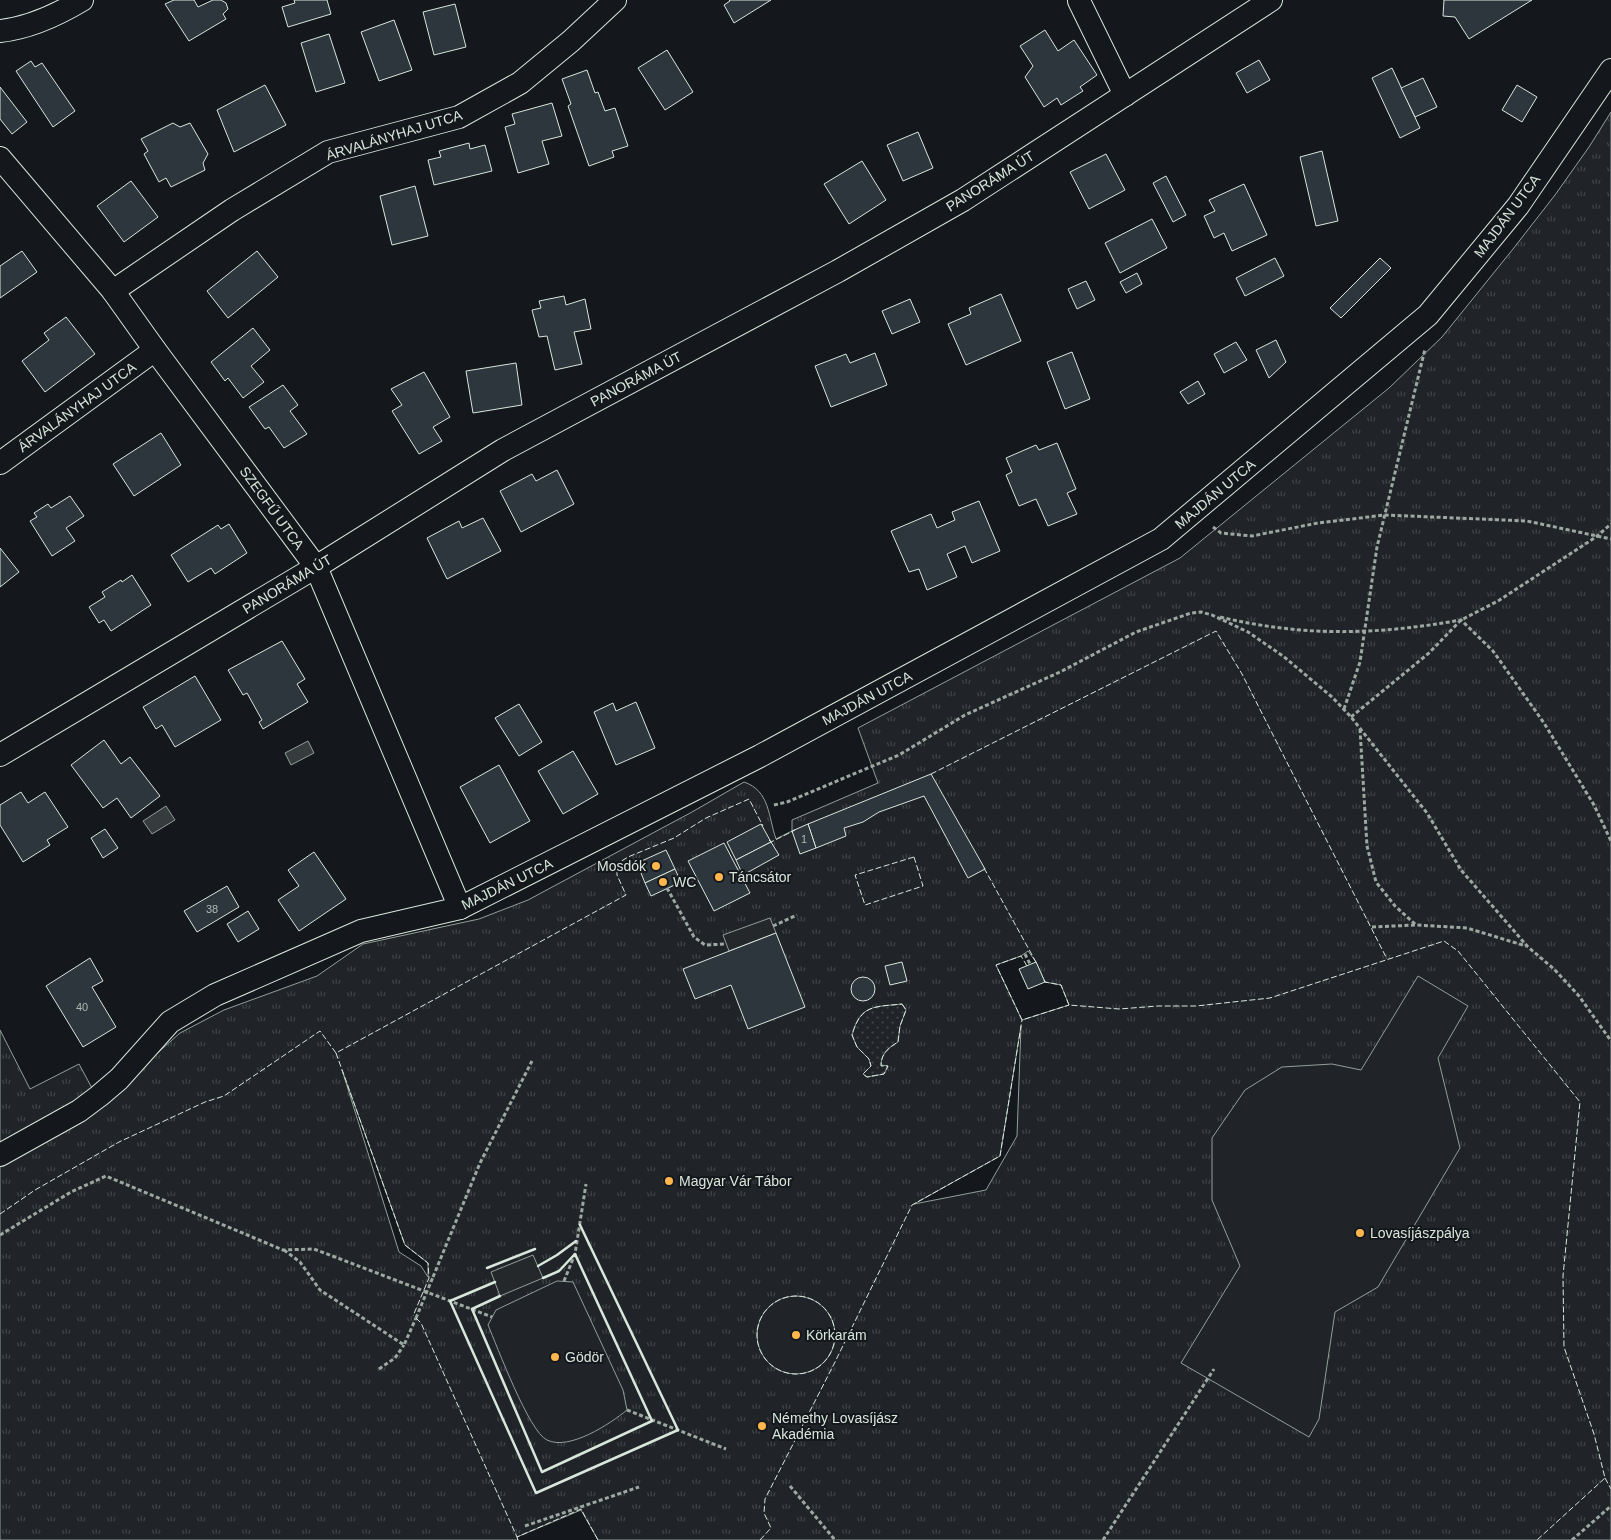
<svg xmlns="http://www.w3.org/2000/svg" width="1611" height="1540" viewBox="0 0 1611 1540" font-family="Helvetica,sans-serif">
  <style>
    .grass { fill: url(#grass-tufts); stroke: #939e99; fill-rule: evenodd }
    .garden { fill: url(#garden-dots); stroke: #939e99 }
    .pitch { fill: #202428; stroke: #939e99 }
    .parking { fill: #24282b; stroke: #939e99 }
    .water { fill: #363b3e; stroke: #939e99 }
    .building { fill: #2c363c; stroke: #d8e6dc }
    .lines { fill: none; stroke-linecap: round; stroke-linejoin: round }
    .minor-casing { stroke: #d8e6dc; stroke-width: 24 }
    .path { stroke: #9da8a2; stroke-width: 3; stroke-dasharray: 4 2.5; stroke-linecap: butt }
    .minor { stroke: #14181c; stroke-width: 22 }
    .path-bridge { stroke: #9da8a2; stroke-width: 3; stroke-dasharray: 4 2.5; stroke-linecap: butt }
    .fence { stroke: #d8e6dc; stroke-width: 1; stroke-dasharray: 6 2.5; stroke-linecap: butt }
    .wall { stroke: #d8e6dc; stroke-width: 2.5 }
    .poi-dot { fill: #ffb74d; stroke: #14181c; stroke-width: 2 }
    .labels { text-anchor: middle; stroke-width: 4; stroke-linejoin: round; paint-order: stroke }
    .number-label { font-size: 11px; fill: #adbab4 }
    .street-label { font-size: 14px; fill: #d8e6dc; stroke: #14181c }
    .poi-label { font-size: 14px; fill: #d8e6dc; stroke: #14181c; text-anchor: start }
  </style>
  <defs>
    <pattern id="grass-tufts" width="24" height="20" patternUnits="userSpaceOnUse" patternTransform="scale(1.25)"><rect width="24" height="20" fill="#202428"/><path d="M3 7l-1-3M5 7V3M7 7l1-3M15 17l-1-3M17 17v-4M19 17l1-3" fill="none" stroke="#404447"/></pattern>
    <pattern id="garden-dots" width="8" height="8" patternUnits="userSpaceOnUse" patternTransform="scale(1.25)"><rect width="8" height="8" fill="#202428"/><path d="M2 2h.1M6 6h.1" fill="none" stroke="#404447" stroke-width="1.8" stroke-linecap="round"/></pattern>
  </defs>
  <rect width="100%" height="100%" fill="#14181c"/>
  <g class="grass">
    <path d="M1611,112V1540H598L581,1510L517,1537L518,1540H0V1161L111,1094L180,1033L224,1010L317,976L363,944L479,919L528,900L692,812L744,782C770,791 768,816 776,839L792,831V820L878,783L858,728L1180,558L1389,388L1442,337L1513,249L1555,195L1589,147ZM1028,951L1036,962L1045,982L1061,985L1069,1005L1022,1020L996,965L1021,956ZM1021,1026L1017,1136L986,1190L914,1204L1000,1156ZM342,1070L405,1245L428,1263V1277L421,1266L399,1252Z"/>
    <polygon points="0,1030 30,1089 79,1064 93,1090 0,1147"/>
  </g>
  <path class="garden" d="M902,1004L906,1010L900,1026L898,1042C888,1048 881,1054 881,1065L888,1066L884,1074L867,1077L863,1074L871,1066L869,1059L857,1047L852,1035C860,1004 875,1007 902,1004Z"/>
  <g class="pitch">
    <polygon points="1418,976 1468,1006 1438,1058 1460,1148 1378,1287 1335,1312 1319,1419 1309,1437 1181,1363 1240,1266 1212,1200 1212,1138 1245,1090 1282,1067 1332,1064 1361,1070"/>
    <path d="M557,1281L573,1282L623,1390L627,1410C610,1424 569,1451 547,1440C529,1432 497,1346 488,1325L496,1310Z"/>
    <circle cx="796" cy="1335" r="39"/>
  </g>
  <g class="parking">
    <polygon points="770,918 776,933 729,951 723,935"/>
    <polygon points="533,1255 543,1278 500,1296 491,1272"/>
  </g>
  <g class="water">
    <polygon points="308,741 314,753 291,765 285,753"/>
    <polygon points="166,806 175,820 152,834 143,821"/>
  </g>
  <g class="building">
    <polygon points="174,0 194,0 198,7 213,0 221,0 226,3 228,9 223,14 226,19 189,41 165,4"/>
    <polygon points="294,0 327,0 331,14 288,27 282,7 295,3"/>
    <polygon points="729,0 771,0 734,23 724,5 730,1"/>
    <polygon points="1444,0 1532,0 1469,39 1455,17 1443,16"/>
    <polygon points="455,4 466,47 434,55 423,12"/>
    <polygon points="394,20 412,70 379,81 361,32"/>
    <polygon points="1045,30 1058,51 1074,40 1097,75 1080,87 1083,91 1061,105 1057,98 1044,107 1025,77 1033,66 1020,46"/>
    <polygon points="329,34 345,83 316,92 301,43"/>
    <polygon points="667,50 693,92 665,110 638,68"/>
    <polygon points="1259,60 1270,80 1247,93 1236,73"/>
    <polygon points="31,61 35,67 42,63 75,111 53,127 16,71"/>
    <polygon points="1392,68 1420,128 1400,138 1372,78"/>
    <polygon points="587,70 595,93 598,92 605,111 615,108 628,146 612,151 614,157 589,166 568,106 571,104 562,79"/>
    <polygon points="1423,78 1437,107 1415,117 1401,88"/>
    <polygon points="265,85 286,125 234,152 217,110"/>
    <polygon points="1517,85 1537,97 1522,122 1502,110"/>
    <polygon points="0,87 27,122 12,134 0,119"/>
    <polygon points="552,103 562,136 542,141 549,164 518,173 505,127 515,124 512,114"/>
    <polygon points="173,123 180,127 190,123 208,154 203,163 205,170 171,187 166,178 159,182 144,154 148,151 141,139"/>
    <polygon points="918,132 933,168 903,181 887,145"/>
    <polygon points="469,143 470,149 485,145 492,171 434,185 428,160 441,157 439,151"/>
    <polygon points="1322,151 1338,221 1316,226 1300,157"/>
    <polygon points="1106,154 1125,190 1089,209 1070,172"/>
    <polygon points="862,161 886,200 849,224 824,184"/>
    <polygon points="1166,176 1186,215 1173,222 1153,183"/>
    <polygon points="131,181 158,217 124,242 97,206"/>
    <polygon points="1244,184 1267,235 1232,251 1224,233 1214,238 1204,216 1215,211 1209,200"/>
    <polygon points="415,186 428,236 392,245 380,196"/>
    <polygon points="1152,219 1167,248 1120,273 1105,243"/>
    <polygon points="22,251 37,272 0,298 0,266"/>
    <polygon points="257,251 278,277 228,318 207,291"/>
    <polygon points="1275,258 1284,276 1245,296 1236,278"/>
    <polygon points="1380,258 1391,268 1341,318 1330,308"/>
    <polygon points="1137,273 1142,284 1126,293 1120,282"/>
    <polygon points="1086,281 1095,300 1077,309 1068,289"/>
    <polygon points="1001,294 1021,341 966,365 948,324 971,314 969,308"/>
    <polygon points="564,296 566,305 585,299 591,329 574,332 582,364 555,370 547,336 539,337 532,310 541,308 539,301"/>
    <polygon points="910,299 920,322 892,334 882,311"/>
    <polygon points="66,317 95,354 45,392 22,361 49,340 44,333"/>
    <polygon points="253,328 270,350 251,366 264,382 243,398 228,378 225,381 211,362"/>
    <polygon points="1276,340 1286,362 1269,378 1256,350"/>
    <polygon points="1236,342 1247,360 1224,373 1214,354"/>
    <polygon points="1072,352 1090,399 1065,409 1047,362"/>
    <polygon points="875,353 887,385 831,407 815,366 846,354 850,363"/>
    <polygon points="516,363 522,405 473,413 466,371"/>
    <polygon points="424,372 450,417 433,427 442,441 419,454 392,411 402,405 391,389"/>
    <polygon points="1198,381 1205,394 1188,404 1180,392"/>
    <polygon points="283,385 298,405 290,411 307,434 284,448 269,427 265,429 249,407"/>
    <polygon points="161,433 181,465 134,496 113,464"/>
    <polygon points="1057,443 1076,489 1067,493 1077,514 1048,526 1036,499 1019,506 1006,475 1012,472 1006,458 1036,445 1039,450"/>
    <polygon points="557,470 574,504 521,532 500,491 532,474 536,481"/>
    <polygon points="70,496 84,516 66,528 75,541 52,556 30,521 37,517 34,513 48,504 51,508"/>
    <polygon points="979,501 1000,551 972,563 965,546 947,554 957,577 927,590 919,569 909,572 891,531 931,514 937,528 955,520 952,512"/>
    <polygon points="483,518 501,551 447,579 427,538 459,521 462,528"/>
    <polygon points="229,524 247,553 215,574 211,568 188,582 171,555 218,525 221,529"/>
    <polygon points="0,548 19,572 0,587"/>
    <polygon points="132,575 151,605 111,631 104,620 99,623 89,607 105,597 102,592 121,580 122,582"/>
    <polygon points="282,641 305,679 297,684 308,702 263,729 259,722 262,720 247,693 243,695 228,670"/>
    <polygon points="195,676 221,720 175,747 162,725 156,729 143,707"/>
    <polygon points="636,702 655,748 616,765 594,712 613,703 616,711"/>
    <polygon points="519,704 542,742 519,756 495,718"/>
    <polygon points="104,740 121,764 130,757 160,796 131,818 117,798 103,808 71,765"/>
    <polygon points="573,751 598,794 563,814 538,771"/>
    <polygon points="499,765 530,821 490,843 460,787"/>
    <polygon points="931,774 985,869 968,878 924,796 879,812 863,822 844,828 846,836 816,848 808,824"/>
    <polygon points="21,792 28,803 45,792 68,827 47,840 50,845 23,862 0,825 0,805"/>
    <polygon points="761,824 771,842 736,860 727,842"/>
    <polygon points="808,824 816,848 800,854 792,831"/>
    <polygon points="105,829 118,848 103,858 91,838"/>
    <polygon points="771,842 779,855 743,875 736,860"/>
    <polygon points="724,843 750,893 714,911 688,861"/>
    <polygon points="666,850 675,869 645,883 637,863"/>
    <polygon points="314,852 346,899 299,931 278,900 299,886 288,870"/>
    <polygon points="675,869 681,882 651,896 645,883"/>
    <polygon points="227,886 239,907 197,932 184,911"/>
    <polygon points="248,911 259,929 238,942 227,924"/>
    <polygon points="776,933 805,1007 748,1029 731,985 695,999 683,969"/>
    <polygon points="90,958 103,981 92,987 116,1027 83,1047 46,986"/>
    <polygon points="902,962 907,981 890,985 885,966"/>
    <polygon points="1036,962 1045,982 1028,989 1019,969"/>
    <circle cx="863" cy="989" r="12"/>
  </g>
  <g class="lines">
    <g class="minor-casing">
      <g id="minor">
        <polyline points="1079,1 1125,95"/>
        <path d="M0,31C29,28 57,15 82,0"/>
        <polyline points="0,158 113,291 155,350 316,567 460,908"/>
        <polyline points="113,291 232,210 328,152 459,117 520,83 571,41 615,0"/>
        <polyline points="0,463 155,350"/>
        <polyline points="0,755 316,567 503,450 838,271 963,200 1271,0"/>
        <polyline points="0,1155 79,1111 99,1096 119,1079 170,1022 215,995 361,931 460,908 760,756 1161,539 1428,315 1518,206 1611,70"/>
      </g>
    </g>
    <g class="path">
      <polyline points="1213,527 1221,533 1252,536 1318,523 1385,515 1527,521 1611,539"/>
      <path d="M1220,617C1304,637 1376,635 1461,620L1493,651L1544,723L1594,805L1611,841"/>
      <polyline points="1344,709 1360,662 1377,547 1425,349"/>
      <polyline points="1351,717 1429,653 1461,620 1498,601 1596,537 1611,524"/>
      <polyline points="1360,729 1367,846 1376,882 1395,906 1416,925"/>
      <polyline points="774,805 787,802 899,755 965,715 1060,672 1136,632 1191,613 1201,612 1212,615 1248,632 1283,656 1332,697 1351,717 1427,813 1461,870 1528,947 1554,969 1579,996 1611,1041"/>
      <polyline points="667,888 694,937 705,945 726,944"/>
      <polyline points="773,926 797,915"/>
      <polyline points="1372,927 1416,925 1467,928 1526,946"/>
      <polyline points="1025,954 1030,964"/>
      <polyline points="0,1235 71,1192 106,1176 283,1250 314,1249 492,1317"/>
      <polyline points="284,1250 300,1262 320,1290 404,1345 416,1318"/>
      <polyline points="433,1277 480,1163 532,1061"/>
      <polyline points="564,1281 575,1254 586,1184"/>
      <polyline points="379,1369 395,1358 404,1345"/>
      <polyline points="627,1410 726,1449"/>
      <polyline points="790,1486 835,1540"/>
      <polyline points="525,1526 639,1487"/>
      <polyline points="1103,1540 1214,1369"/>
      <polyline points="1572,1540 1611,1506"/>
    </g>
    <use href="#minor" class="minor"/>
    <polyline class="path-bridge" points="416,1318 433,1277"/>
    <g class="fence">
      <polyline points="931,774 1216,631 1242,674 1387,959"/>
      <polyline points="769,840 771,842 795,830"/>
      <polygon points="914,857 923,886 865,905 855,875"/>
      <polyline points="984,868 1037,964"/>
      <polyline points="1027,966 1021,956 996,965 1022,1020 1069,1005"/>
      <polyline points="1044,980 1045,982 1061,985 1069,1005 1119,1009 1158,1006 1196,1006 1270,998 1444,941 1458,951 1580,1102 1563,1276 1564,1347 1594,1434 1605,1478 1537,1540"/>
      <path d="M902,1004L906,1010L900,1026L898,1042C888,1048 881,1054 881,1066H888L884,1074L867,1077L863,1074L871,1066L869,1059L857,1047L852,1035C861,1004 875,1007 902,1004Z"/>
      <polyline points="336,1053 405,1245 428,1263 429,1278 413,1316"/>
      <polyline points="0,1214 35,1190 119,1142 205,1102 224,1096 320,1031 336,1053 626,895 617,875 617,869 620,862 628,857 674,838 706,818 749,799 763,826"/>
      <circle cx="796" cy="1335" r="39"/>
      <polyline points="416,1318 421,1323 517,1537"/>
      <polyline points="1605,1478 1611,1489"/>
      <polyline points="518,1540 517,1537 581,1509 598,1540"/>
      <polyline points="760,1540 771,1528 764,1513 765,1499 835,1362 912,1205 1000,1156 1022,1020"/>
    </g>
    <g class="wall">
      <polyline points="538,1266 557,1255 576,1241"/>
      <polyline points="487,1268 535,1249"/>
      <polyline points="495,1282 450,1301 536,1493 678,1430 580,1225"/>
      <polyline points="500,1296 472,1309 542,1472 652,1421 575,1254 559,1271 543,1278"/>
    </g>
  </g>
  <g class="poi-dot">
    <circle cx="656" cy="866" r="5"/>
    <circle cx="719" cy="877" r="5"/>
    <circle cx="663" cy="882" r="5"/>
    <circle cx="669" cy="1181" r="5"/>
    <circle cx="1360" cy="1233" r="5"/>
    <circle cx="796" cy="1335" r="5"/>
    <circle cx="555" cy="1357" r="5"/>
    <circle cx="762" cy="1426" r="5"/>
  </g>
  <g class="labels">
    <g class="number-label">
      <text x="804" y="843">1</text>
      <text x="212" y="913">38</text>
      <text x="82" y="1011">40</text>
    </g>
    <g class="street-label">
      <text transform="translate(394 135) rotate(-17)" y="5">ÁRVALÁNYHAJ UTCA</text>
      <text transform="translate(990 181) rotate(-32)" y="5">PANORÁMA ÚT</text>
      <text transform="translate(1507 216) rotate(-53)" y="5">MAJDÁN UTCA</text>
      <text transform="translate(636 379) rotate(-28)" y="5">PANORÁMA ÚT</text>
      <text transform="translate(77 407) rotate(-36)" y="5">ÁRVALÁNYHAJ UTCA</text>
      <text transform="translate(1215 494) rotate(-40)" y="5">MAJDÁN UTCA</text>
      <text transform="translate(272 508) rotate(54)" y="5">SZEGFŰ UTCA</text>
      <text transform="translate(287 584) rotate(-31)" y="5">PANORÁMA ÚT</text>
      <text transform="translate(867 698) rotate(-28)" y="5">MAJDÁN UTCA</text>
      <text transform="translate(507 884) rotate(-26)" y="5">MAJDÁN UTCA</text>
    </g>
    <g class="poi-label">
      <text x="646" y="871" text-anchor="end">Mosdók</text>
      <text x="729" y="882">Táncsátor</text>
      <text x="673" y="887">WC</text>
      <text x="679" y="1186">Magyar Vár Tábor</text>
      <text x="1370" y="1238">Lovasíjászpálya</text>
      <text x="806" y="1340">Körkarám</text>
      <text x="565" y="1362">Gödör</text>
      <text x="772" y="1423">Némethy Lovasíjász<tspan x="772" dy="16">Akadémia</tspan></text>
    </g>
  </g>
</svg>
